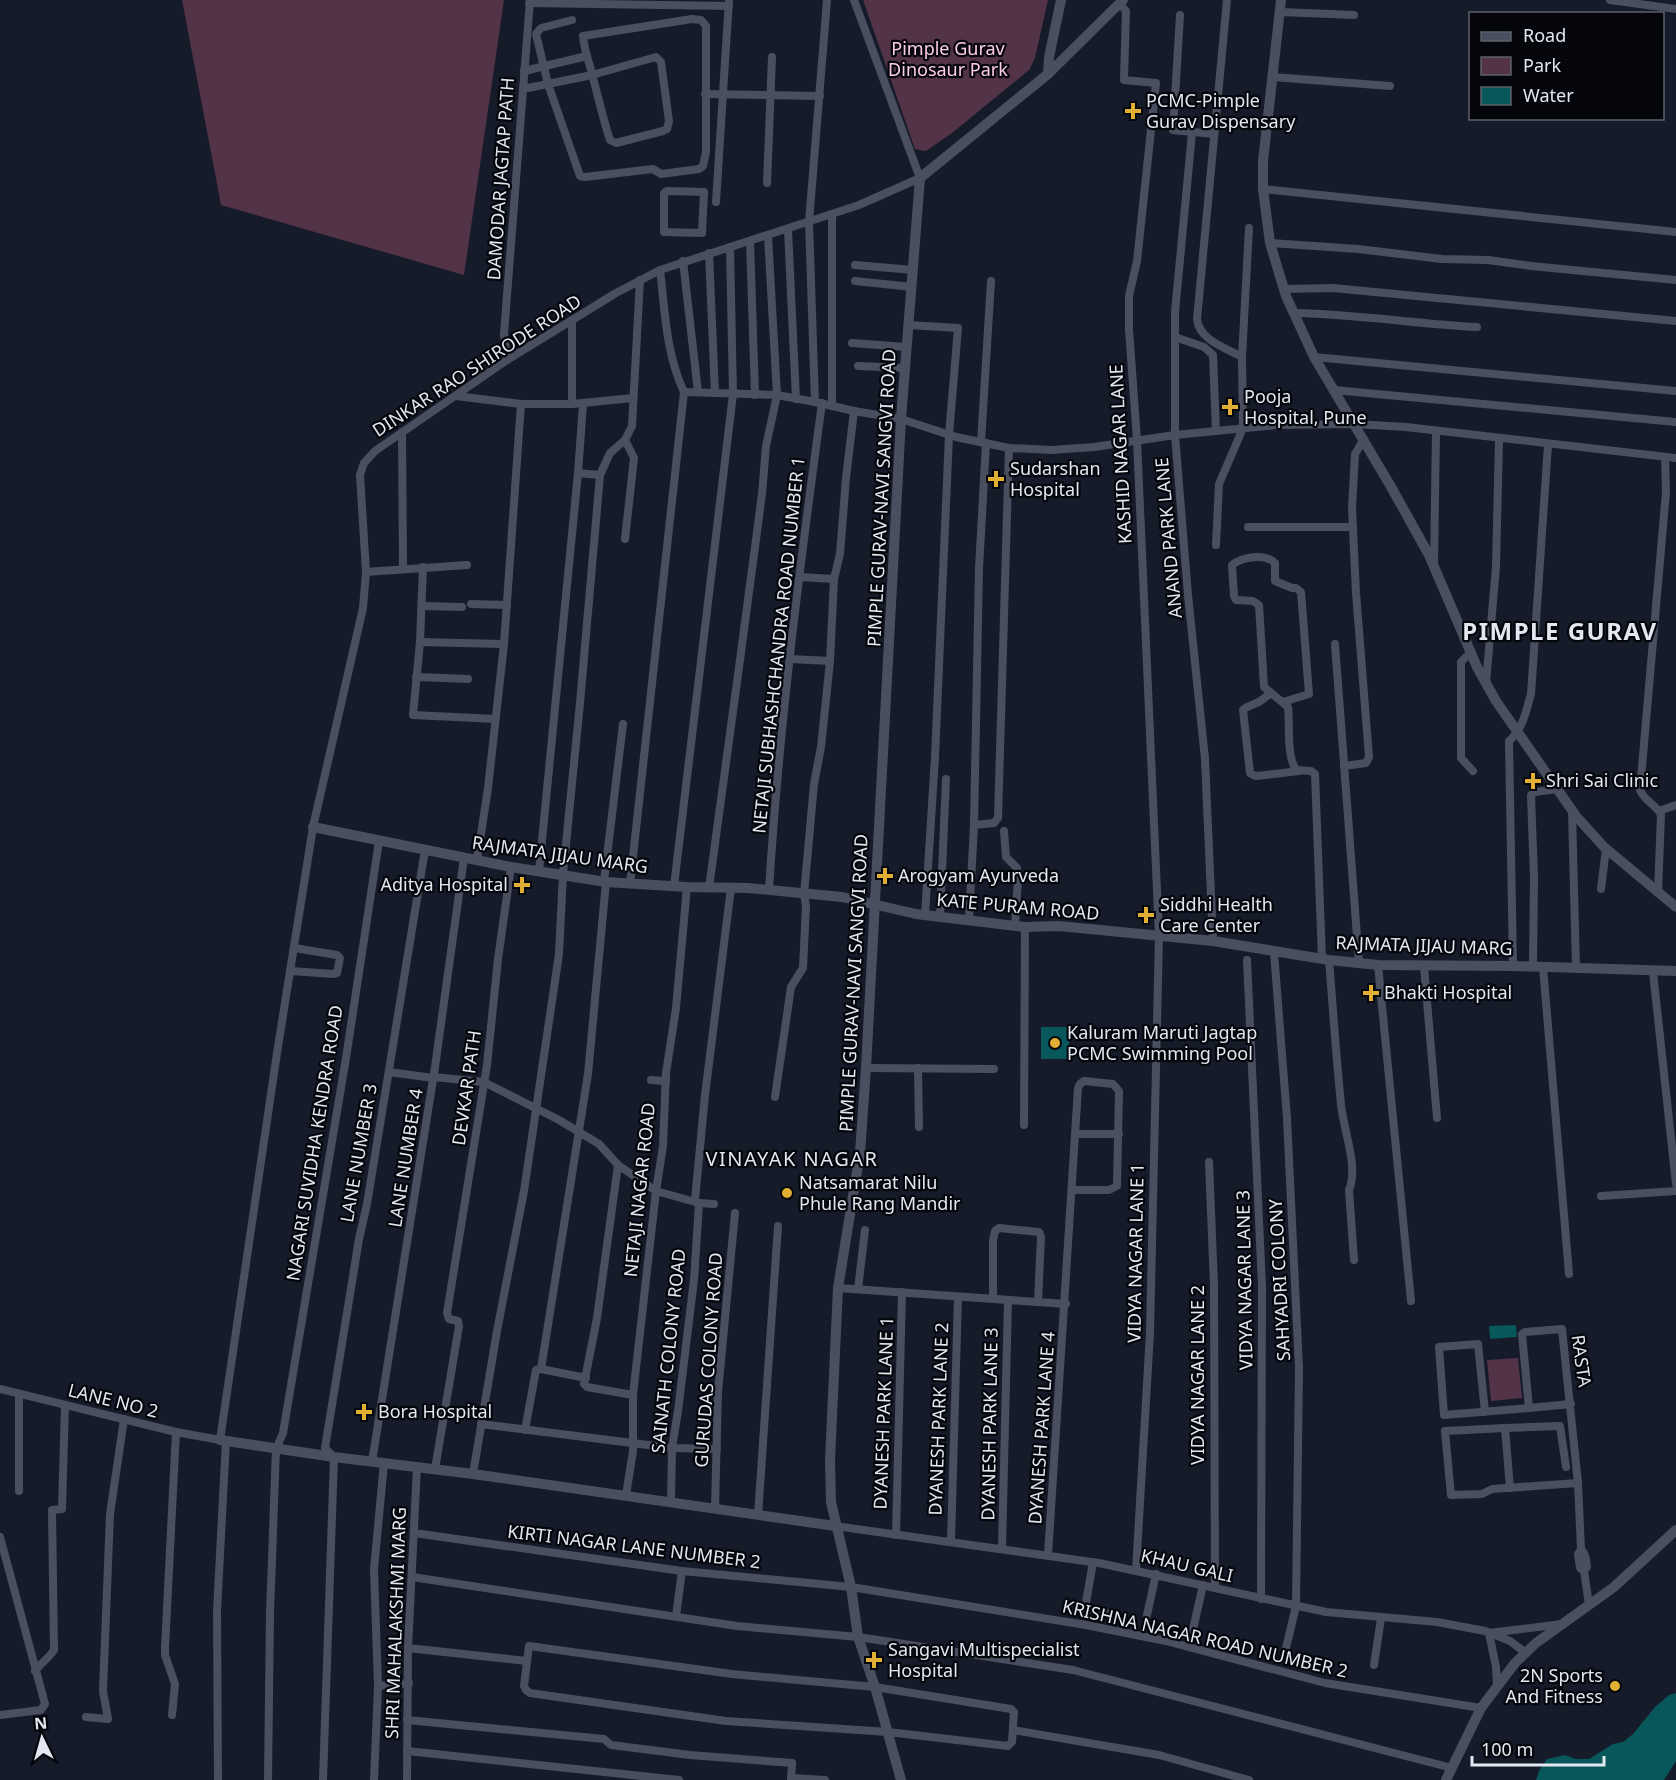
<svg xmlns="http://www.w3.org/2000/svg" width="1676" height="1780" viewBox="0 0 1676 1780" font-family="'Noto Sans',sans-serif">
  <style>
    .green { fill: #523347 }
    .water { fill: #07575b }
    .lines { fill: none; stroke-linecap: round; stroke-linejoin: round }
    .minor { stroke: #4a4f60; stroke-width: 8 }
    .tertiary { stroke: #4a4f60; stroke-width: 10 }
    .poi-dot { fill: #e1af34; stroke: #05060c; stroke-width: 2 }
    .labels { text-anchor: middle; stroke-width: 4.5; stroke-linejoin: round; paint-order: stroke }
    .park-label { font-size: 18px; fill: #fccaea; stroke: #05060c }
    .poi-label { font-size: 18px; fill: #e3e7f1; stroke: #05060c; text-anchor: start }
    .street-label { font-size: 18px; fill: #e3e7f1; stroke: #05060c }
    .neighbourhood-label { font-size: 20px; letter-spacing: 1.5px; fill: #e3e7f1; stroke: #05060c }
    .district-label { font-size: 24px; font-weight: bold; letter-spacing: 1.5px; fill: #e3e7f1; stroke: #05060c }
  </style>
  <rect width="100%" height="100%" fill="#161b29"/>
  <g class="green">
    <polygon points="182,0 504,0 464,275 221,205"/>
    <polygon points="863,0 1048,0 1035,58 1029,70 952,133 926,151 915,149"/>
    <polygon points="1518,1358 1522,1398 1491,1401 1487,1360"/>
  </g>
  <g class="water">
    <rect x="1041" y="1027" width="28" height="32"/>
    <polygon points="1516,1325 1517,1337 1490,1339 1489,1326"/>
    <polygon points="1676,1693 1676,1761 1664,1780 1536,1780 1540,1769 1547,1759 1565,1755 1576,1759 1589,1759 1613,1744 1623,1742 1633,1734 1655,1707 1669,1695"/>
  </g>
  <g class="lines">
    <g class="minor">
      <polyline points="1610,0 1676,9"/>
      <polyline points="529,3 729,6"/>
      <polyline points="1120,4 1126,11 1124,80 1156,83 1137,261 1129,296 1129,329 1137,440 1159,936 1150,1333 1136,1570"/>
      <polyline points="1280,12 1354,15"/>
      <polyline points="1180,15 1173,130 1214,134"/>
      <polyline points="524,71 587,56"/>
      <polyline points="1273,77 1390,86"/>
      <path d="M523,89L592,75L656,57L661,62L669,121L667,129L663,131L616,143L610,140C603,119 598,96 592,74C589,62 584,49 583,36L692,19L701,20L706,26V152L703,166L699,169L661,174L653,169L585,177L580,176L548,84L536,34L541,28L572,20"/>
      <polyline points="705,94 820,96"/>
      <polyline points="1192,133 1175,312 1175,435 1188,595 1205,759 1213,941"/>
      <polyline points="767,183 772,57"/>
      <polyline points="1263,189 1676,232"/>
      <polygon points="667,191 704,192 702,233 664,232 664,193"/>
      <polyline points="716,202 729,0"/>
      <polyline points="832,215 832,405"/>
      <polyline points="788,230 796,399"/>
      <polyline points="750,241 755,395"/>
      <polyline points="1270,243 1358,249 1442,259 1488,260 1531,266 1676,280"/>
      <polyline points="709,253 715,393"/>
      <polyline points="683,261 698,392"/>
      <polyline points="855,265 913,270"/>
      <polyline points="855,281 912,287"/>
      <polyline points="1284,289 1333,288 1676,321"/>
      <path d="M1295,313C1356,314 1417,324 1477,327"/>
      <polyline points="909,325 958,328 949,435 935,757 925,915"/>
      <polyline points="1175,337 1204,347 1213,355 1216,431"/>
      <polyline points="852,343 907,347"/>
      <polyline points="1242,357 1249,228"/>
      <polyline points="1314,357 1676,391"/>
      <polyline points="507,360 504,334 530,0"/>
      <polyline points="858,366 905,368"/>
      <polyline points="1334,390 1676,422"/>
      <polyline points="684,392 777,395 815,402 854,411 901,419 956,437 1009,448 1052,450 1094,447 1175,435 1277,425 1355,424 1406,427 1676,458"/>
      <polyline points="456,396 521,404 572,404 633,398"/>
      <polyline points="815,402 809,222 827,0"/>
      <polyline points="572,404 572,320"/>
      <polyline points="402,432 403,569"/>
      <polyline points="981,442 991,281"/>
      <polyline points="578,473 600,475"/>
      <polyline points="1248,527 1353,527"/>
      <polyline points="625,539 634,458 625,440"/>
      <path d="M1216,545L1219,484L1243,428L1242,357C1226,348 1199,340 1197,319L1227,0"/>
      <polyline points="1434,565 1436,431"/>
      <polyline points="423,567 420,642 413,715 495,719"/>
      <polyline points="366,572 467,565"/>
      <polyline points="800,577 834,579"/>
      <polyline points="471,604 507,605"/>
      <polyline points="422,606 462,607"/>
      <polyline points="420,642 504,644"/>
      <polyline points="1335,644 1359,963"/>
      <polyline points="1471,652 1461,662 1461,758 1473,771"/>
      <polyline points="790,659 830,661"/>
      <polyline points="416,677 468,679"/>
      <polyline points="1486,683 1496,567 1499,439"/>
      <polyline points="1271,693 1259,702 1247,707 1243,710 1250,773 1253,775 1257,776 1299,771"/>
      <path d="M1283,702L1309,694L1301,592L1296,588H1292L1275,581V563C1265,553 1242,557 1232,565L1234,596L1236,600L1253,601L1259,605L1264,687L1288,707C1290,723 1286,760 1297,770L1311,771L1315,774L1322,959"/>
      <polyline points="1344,766 1366,763 1369,757 1356,593 1352,508 1355,454 1364,439"/>
      <polyline points="1572,811 1576,968"/>
      <polyline points="1659,811 1676,805"/>
      <polyline points="974,825 979,568 986,443"/>
      <polyline points="1004,831 1006,857 1017,868 1018,879 1015,926"/>
      <polyline points="477,860 488,788 504,644 521,404"/>
      <polyline points="539,871 578,473 583,404"/>
      <polyline points="604,881 623,724"/>
      <path d="M630,884L684,392C666,354 665,311 660,270"/>
      <polyline points="674,886 733,394 730,247"/>
      <polyline points="709,888 740,660 762,494 766,446 777,395 768,236"/>
      <polyline points="1601,889 1606,849"/>
      <path d="M769,890C779,727 800,565 822,403"/>
      <path d="M1658,893L1661,815C1657,805 1644,801 1640,790L1666,492L1665,457"/>
      <polyline points="940,917 946,779"/>
      <polyline points="969,920 974,825 994,823 998,818 1009,448"/>
      <polyline points="1274,952 1287,1118 1299,1368 1296,1606 1286,1648"/>
      <polyline points="1247,960 1262,1285 1261,1599"/>
      <path d="M1329,960C1333,1008 1336,1056 1341,1104C1343,1129 1359,1167 1349,1190L1354,1260"/>
      <polyline points="1378,965 1411,1301"/>
      <polyline points="1424,966 1437,1118"/>
      <path d="M1513,966L1509,741C1523,729 1526,711 1531,694L1548,445"/>
      <polyline points="1533,966 1534,877 1531,795 1535,792 1557,789"/>
      <polyline points="1543,967 1569,1274"/>
      <polyline points="290,971 334,974 337,973 340,958 337,955 294,948"/>
      <polyline points="1653,972 1676,1184"/>
      <polyline points="866,1068 994,1069"/>
      <polyline points="918,1068 919,1127"/>
      <polyline points="389,1072 433,1078"/>
      <polyline points="433,1077 484,1082 559,1120 599,1144 618,1165 656,1191 699,1203 714,1204"/>
      <polyline points="651,1080 666,1081"/>
      <polyline points="775,1097 791,987 803,968 806,906 804,894 814,784 821,747 830,661 834,579 840,554 846,478 854,411"/>
      <polyline points="1024,1125 1025,927"/>
      <polyline points="1076,1134 1119,1134"/>
      <polyline points="1209,1162 1214,1285 1215,1588"/>
      <polyline points="618,1165 597,1318 584,1384 587,1387 633,1395"/>
      <polyline points="1601,1196 1676,1191"/>
      <polyline points="695,1200 705,1095 731,888"/>
      <polyline points="838,1288 1066,1304"/>
      <polyline points="858,1289 865,1230"/>
      <polyline points="993,1299 993,1240 995,1231 999,1228 1039,1232 1041,1237 1038,1301"/>
      <polyline points="541,1369 588,1074 606,882"/>
      <polyline points="0,1389 176,1432 220,1440 277,1053 313,827 363,608 366,572 360,475 364,463 375,451 507,360 616,293 660,270 859,205 920,178 854,0"/>
      <polyline points="19,1394 19,1491"/>
      <polyline points="1529,1408 1571,1404"/>
      <polyline points="1485,1412 1478,1344 1439,1347 1444,1415 1529,1408 1522,1334 1525,1332 1562,1329 1578,1483"/>
      <polyline points="481,1424 672,1448 717,1449"/>
      <polyline points="1505,1428 1560,1426 1566,1467"/>
      <polyline points="525,1430 536,1370 541,1369 586,1378"/>
      <polyline points="372,1462 435,1067 464,858"/>
      <polyline points="435,1469 459,1326 458,1321 449,1319 447,1313 487,1065 498,959 511,867"/>
      <polyline points="473,1474 497,1331 524,1191 559,954 563,874 580,703 600,475 610,453 625,440 632,426 640,280"/>
      <polyline points="1510,1488 1505,1428 1445,1431 1451,1495 1482,1494 1492,1489 1578,1483 1581,1549"/>
      <polyline points="626,1495 633,1451 633,1395 656,1191 663,1146 666,1073 676,1008 687,887"/>
      <polyline points="671,1502 672,1448 678,1411 694,1280 699,1203"/>
      <polyline points="715,1508 718,1392 735,1213"/>
      <polyline points="758,1515 778,1226"/>
      <polyline points="835,1526 1099,1563 1326,1612 1437,1622 1485,1631 1510,1641 1526,1653"/>
      <polyline points="414,1533 682,1571 851,1587 1086,1625 1166,1641 1325,1683 1481,1708"/>
      <polyline points="896,1535 902,1292"/>
      <polyline points="0,1537 45,1704 41,1710 0,1715"/>
      <polyline points="951,1541 958,1297"/>
      <polyline points="1002,1548 1008,1300"/>
      <path d="M1581,1549C1586,1554 1586,1559 1587,1567L1584,1571L1580,1568L1578,1554Z"/>
      <polyline points="1048,1555 1078,1088 1080,1084 1084,1081 1113,1084 1119,1091 1117,1186 1109,1190 1073,1190"/>
      <polyline points="1093,1562 1085,1608 1109,1614"/>
      <polyline points="1584,1571 1589,1605"/>
      <polyline points="412,1577 737,1626 858,1637 1073,1670 1452,1768"/>
      <polyline points="1147,1615 1156,1574"/>
      <polyline points="676,1616 682,1571"/>
      <polygon points="529,1646 732,1674 875,1687 1011,1709 1014,1712 1012,1742 1008,1746 888,1732 726,1721 530,1693 526,1690 524,1686"/>
      <polyline points="1189,1647 1203,1585"/>
      <polyline points="408,1648 527,1661"/>
      <polyline points="1374,1665 1381,1618"/>
      <path d="M35,1671C42,1662 49,1658 54,1650L52,1510L62,1509L65,1405"/>
      <polyline points="378,1686 409,1683"/>
      <polyline points="1497,1686 1496,1667 1489,1633 1562,1624"/>
      <polyline points="172,1715 175,1684 165,1655 165,1648 176,1432"/>
      <polyline points="86,1717 108,1719 103,1691 110,1514 124,1419"/>
      <polyline points="407,1720 604,1739 611,1745 690,1755 792,1763 791,1780"/>
      <polyline points="1013,1730 1159,1755 1249,1780"/>
      <polyline points="407,1751 679,1780"/>
      <polyline points="791,1778 825,1780"/>
      <polyline points="218,1780 217,1611 226,1441"/>
      <polyline points="268,1780 270,1613 276,1449 283,1433 346,1058 379,841"/>
      <polyline points="323,1780 334,1457 325,1448 359,1239 367,1204 425,850"/>
      <polyline points="374,1780 378,1686 374,1569 384,1463"/>
      <polyline points="407,1780 408,1648 417,1467"/>
    </g>
    <g class="tertiary">
      <polyline points="1281,0 1263,161 1263,189 1270,243 1286,296 1314,357 1390,485 1429,555 1477,667 1496,701 1576,816 1604,847 1676,907"/>
      <polyline points="1048,74 1049,57 1061,0"/>
      <polyline points="313,827 511,867 606,882 687,887 748,888 842,897 916,914 1025,927 1059,926 1213,941 1329,960 1378,965 1513,966 1676,971"/>
      <polyline points="220,1440 334,1457 473,1474 835,1526"/>
      <polyline points="901,1780 875,1687 858,1637 851,1587 831,1502 830,1460 838,1288 860,1153 866,1068 901,419 920,178 1048,74 1123,0"/>
      <polyline points="1446,1780 1481,1708 1515,1663 1536,1643 1614,1587 1676,1530"/>
    </g>
  </g>
  <g class="poi-dot">
    <path d="M1130 102h6v6h6v6h-6v6h-6v-6h-6v-6h6z"/>
    <path d="M1227 398h6v6h6v6h-6v6h-6v-6h-6v-6h6z"/>
    <path d="M993 470h6v6h6v6h-6v6h-6v-6h-6v-6h6z"/>
    <path d="M1530 772h6v6h6v6h-6v6h-6v-6h-6v-6h6z"/>
    <path d="M882 867h6v6h6v6h-6v6h-6v-6h-6v-6h6z"/>
    <path d="M519 876h6v6h6v6h-6v6h-6v-6h-6v-6h6z"/>
    <path d="M1143 906h6v6h6v6h-6v6h-6v-6h-6v-6h6z"/>
    <path d="M1368 984h6v6h6v6h-6v6h-6v-6h-6v-6h6z"/>
    <circle cx="1055" cy="1043" r="6"/>
    <circle cx="787" cy="1193" r="6"/>
    <path d="M361 1403h6v6h6v6h-6v6h-6v-6h-6v-6h6z"/>
    <path d="M871 1651h6v6h6v6h-6v6h-6v-6h-6v-6h6z"/>
    <circle cx="1615" cy="1686" r="6"/>
  </g>
  <g class="labels">
    <g class="park-label">
      <text x="948" y="55">Pimple Gurav<tspan x="948" dy="21">Dinosaur Park</tspan></text>
    </g>
    <g class="poi-label">
      <text x="1146" y="107">PCMC-Pimple<tspan x="1146" dy="21">Gurav Dispensary</tspan></text>
      <text x="1244" y="403">Pooja<tspan x="1244" dy="21">Hospital, Pune</tspan></text>
      <text x="1010" y="475">Sudarshan<tspan x="1010" dy="21">Hospital</tspan></text>
      <text x="1546" y="787">Shri Sai Clinic</text>
      <text x="898" y="882">Arogyam Ayurveda</text>
      <text x="508" y="891" text-anchor="end">Aditya Hospital</text>
      <text x="1160" y="911">Siddhi Health<tspan x="1160" dy="21">Care Center</tspan></text>
      <text x="1384" y="999">Bhakti Hospital</text>
      <text x="1067" y="1039">Kaluram Maruti Jagtap<tspan x="1067" dy="21">PCMC Swimming Pool</tspan></text>
      <text x="799" y="1189">Natsamarat Nilu<tspan x="799" dy="21">Phule Rang Mandir</tspan></text>
      <text x="378" y="1418">Bora Hospital</text>
      <text x="888" y="1656">Sangavi Multispecialist<tspan x="888" dy="21">Hospital</tspan></text>
      <text x="1603" y="1682" text-anchor="end">2N Sports<tspan x="1603" dy="21">And Fitness</tspan></text>
    </g>
    <g class="street-label">
      <text transform="translate(501 179) rotate(-86)" y="6">DAMODAR JAGTAP PATH</text>
      <text transform="translate(477 366) rotate(-33)" y="6">DINKAR RAO SHIRODE ROAD</text>
      <text transform="translate(1121 454) rotate(-93)" y="6">KASHID NAGAR LANE</text>
      <text transform="translate(882 498) rotate(-87)" y="6">PIMPLE GURAV-NAVI SANGVI ROAD</text>
      <text transform="translate(1169 538) rotate(-95)" y="6">ANAND PARK LANE</text>
      <text transform="translate(779 645) rotate(-84)" y="6">NETAJI SUBHASHCHANDRA ROAD NUMBER 1</text>
      <text transform="translate(560 855) rotate(8)" y="6">RAJMATA JIJAU MARG</text>
      <text transform="translate(1018 907) rotate(5)" y="6">KATE PURAM ROAD</text>
      <text transform="translate(1424 946) rotate(2)" y="6">RAJMATA JIJAU MARG</text>
      <text transform="translate(854 983) rotate(-87)" y="6">PIMPLE GURAV-NAVI SANGVI ROAD</text>
      <text transform="translate(467 1088) rotate(-82)" y="6">DEVKAR PATH</text>
      <text transform="translate(315 1143) rotate(-81)" y="6">NAGARI SUVIDHA KENDRA ROAD</text>
      <text transform="translate(359 1153) rotate(-80)" y="6">LANE NUMBER 3</text>
      <text transform="translate(406 1158) rotate(-81)" y="6">LANE NUMBER 4</text>
      <text transform="translate(640 1190) rotate(-84)" y="6">NETAJI NAGAR ROAD</text>
      <text transform="translate(1136 1253) rotate(-89)" y="6">VIDYA NAGAR LANE 1</text>
      <text transform="translate(1245 1280) rotate(-91)" y="6">VIDYA NAGAR LANE 3</text>
      <text transform="translate(1280 1280) rotate(-93)" y="6">SAHYADRI COLONY</text>
      <text transform="translate(669 1351) rotate(-84)" y="6">SAINATH COLONY ROAD</text>
      <text transform="translate(709 1360) rotate(-86)" y="6">GURUDAS COLONY ROAD</text>
      <text transform="translate(1581 1361) rotate(82)" y="6">RASTA</text>
      <text transform="translate(1198 1375) rotate(-90)" y="6">VIDYA NAGAR LANE 2</text>
      <text transform="translate(113 1401) rotate(14)" y="6">LANE NO 2</text>
      <text transform="translate(884 1413) rotate(-88)" y="6">DYANESH PARK LANE 1</text>
      <text transform="translate(939 1419) rotate(-88)" y="6">DYANESH PARK LANE 2</text>
      <text transform="translate(990 1424) rotate(-89)" y="6">DYANESH PARK LANE 3</text>
      <text transform="translate(1042 1428) rotate(-86)" y="6">DYANESH PARK LANE 4</text>
      <text transform="translate(634 1547) rotate(7)" y="6">KIRTI NAGAR LANE NUMBER 2</text>
      <text transform="translate(1187 1566) rotate(13)" y="6">KHAU GALI</text>
      <text transform="translate(396 1623) rotate(-88)" y="6">SHRI MAHALAKSHMI MARG</text>
      <text transform="translate(1205 1639) rotate(13)" y="6">KRISHNA NAGAR ROAD NUMBER 2</text>
    </g>
    <g class="neighbourhood-label">
      <text x="792" y="1166">VINAYAK NAGAR</text>
    </g>
    <g class="district-label">
      <text x="1560" y="640">PIMPLE GURAV</text>
    </g>
  </g>
  <rect x="1469" y="12" width="195" height="108" fill="#05060c" stroke="#5e6068" stroke-width="1.5"/>
  <rect x="1481" y="32" width="30" height="9" fill="#4a4f60" stroke="#5e6068" stroke-width="1.5"/>
  <text x="1523" y="42" font-size="18" fill="#e3e7f1">Road</text>
  <rect x="1481" y="57" width="30" height="18" fill="#523347" stroke="#5e6068" stroke-width="1.5"/>
  <text x="1523" y="72" font-size="18" fill="#e3e7f1">Park</text>
  <rect x="1481" y="87" width="30" height="18" fill="#07575b" stroke="#5e6068" stroke-width="1.5"/>
  <text x="1523" y="102" font-size="18" fill="#e3e7f1">Water</text>
  <g transform="translate(42 1738) rotate(355)" stroke="#05060c" stroke-width="4.5" paint-order="stroke">
  <path d="M0-4.5L10 22L0 15L-10 22Z" fill="#e3e7f1"/>
  <text y="-9" font-size="16" font-weight="bold" text-anchor="middle" fill="#e3e7f1">N</text>
  </g>
  <path d="M1472 1756v9h132v-9" fill="none" stroke="#e3e7f1" stroke-width="3"/>
  <text x="1481" y="1756" font-size="18" fill="#e3e7f1" stroke="#05060c" stroke-width="4.5" paint-order="stroke">100 m</text>
</svg>
